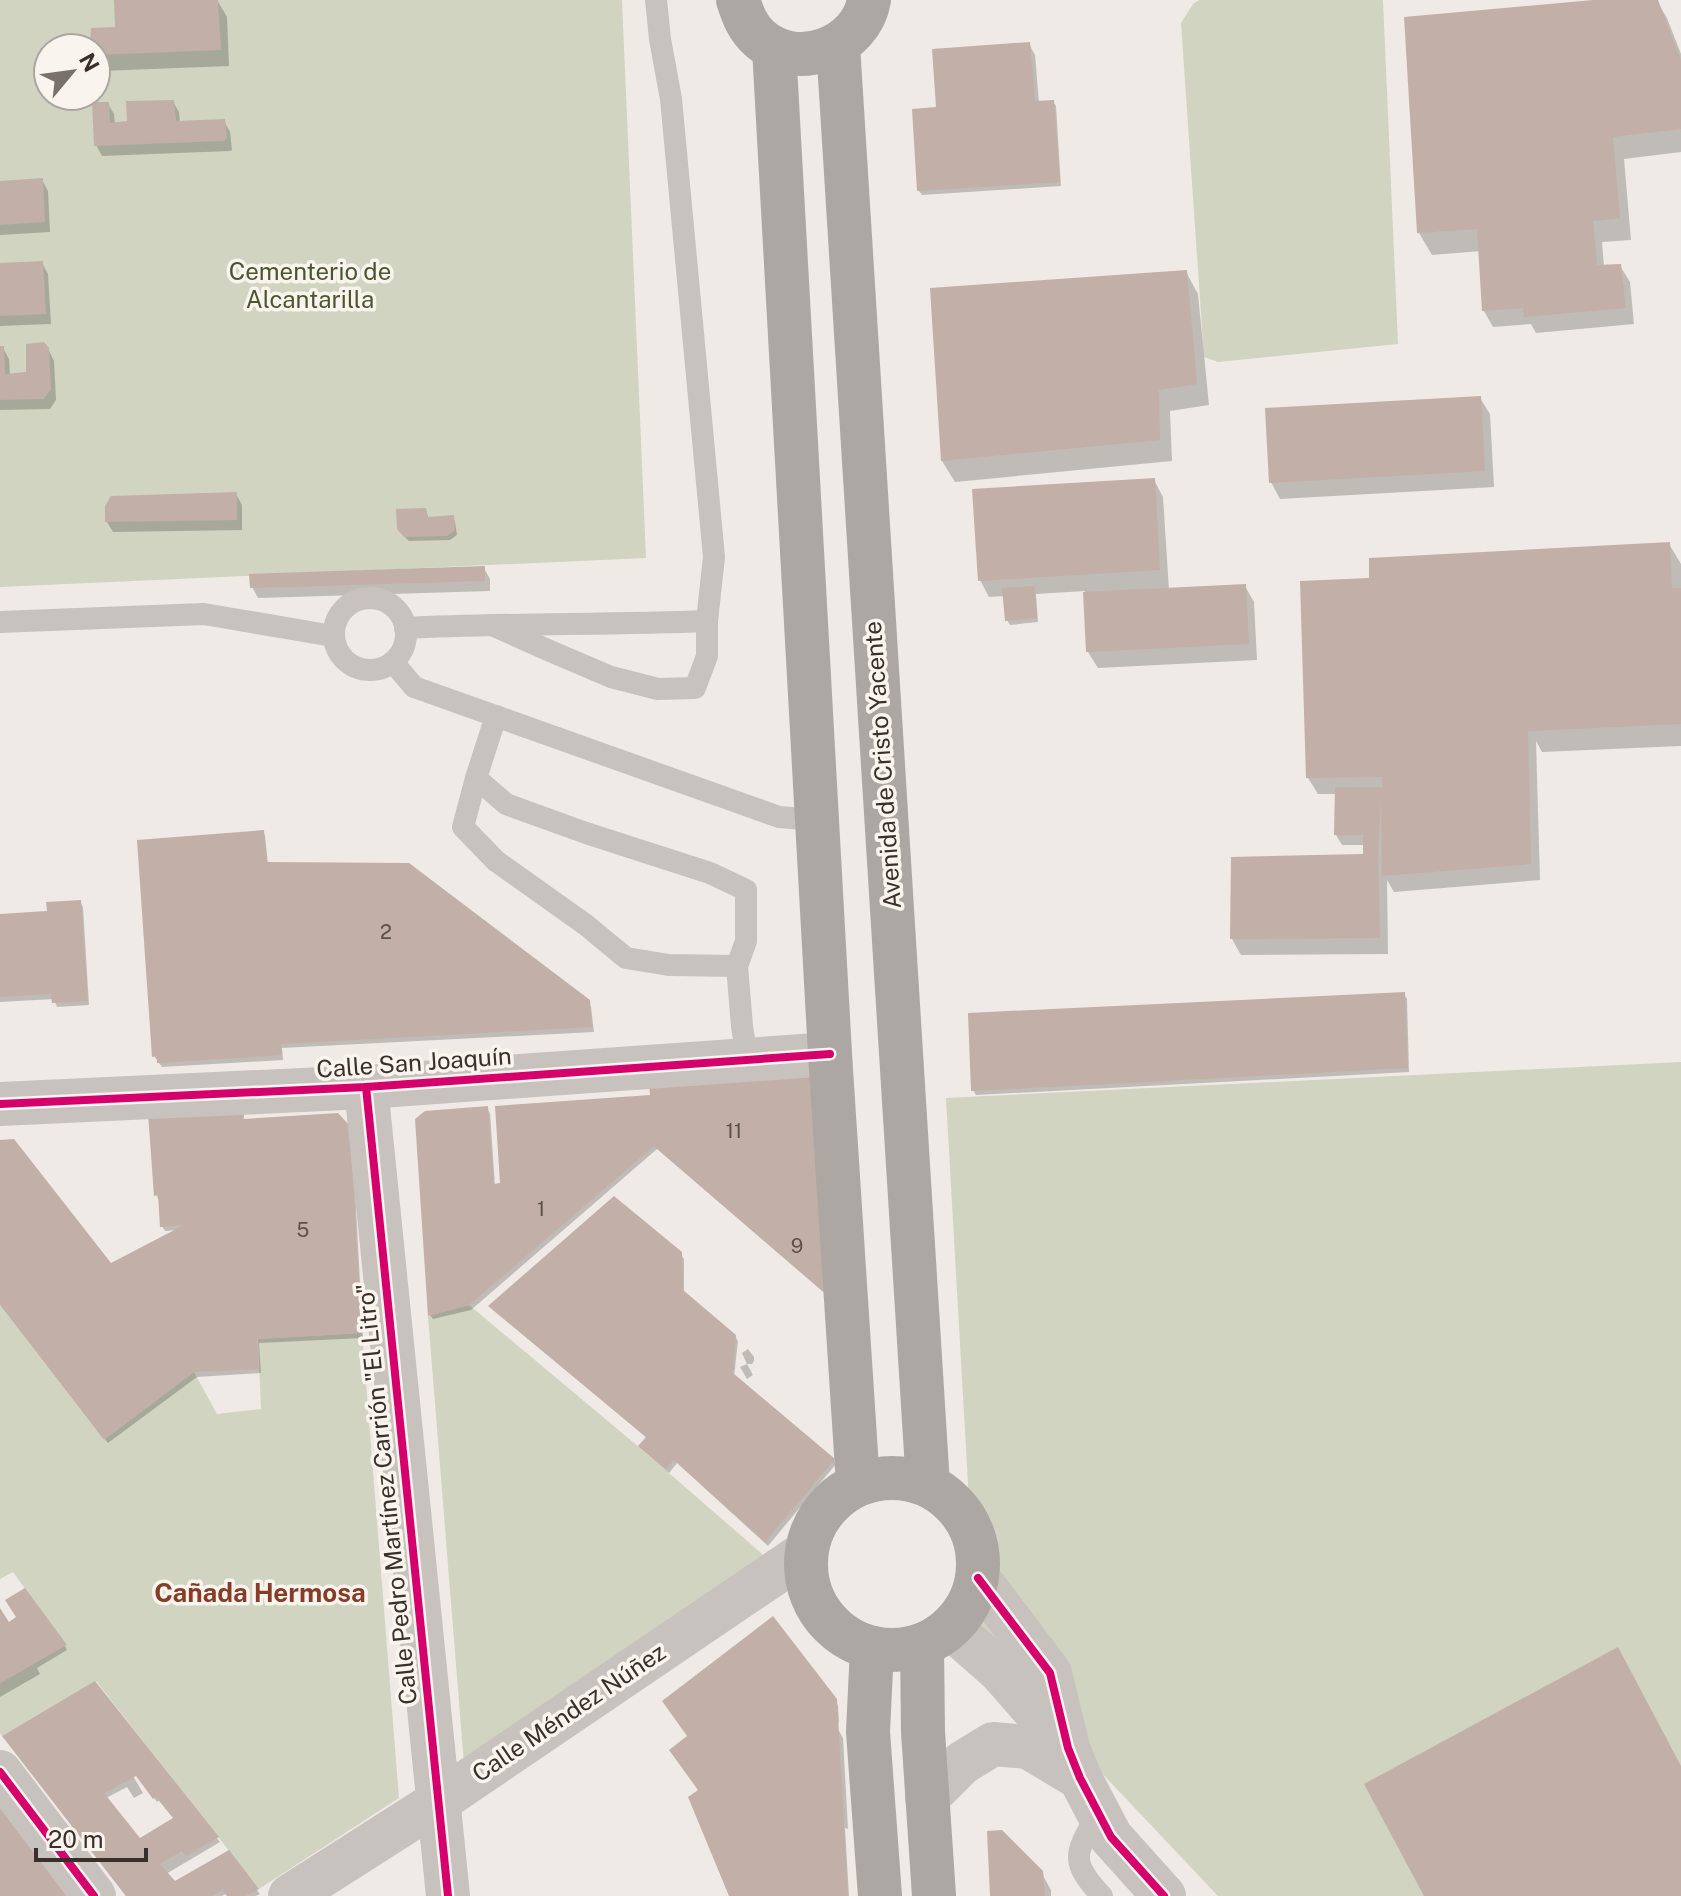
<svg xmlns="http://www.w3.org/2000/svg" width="1681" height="1896" viewBox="0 0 1681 1896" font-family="'Public Sans',sans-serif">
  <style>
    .green { fill: #d0d4c0; fill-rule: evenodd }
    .shadow { fill: #0003; fill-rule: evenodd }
    .building { fill: #c2afa7; fill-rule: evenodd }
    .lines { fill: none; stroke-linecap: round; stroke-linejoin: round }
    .lane { stroke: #c8c2be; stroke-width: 22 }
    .street { stroke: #c8c2be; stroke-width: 44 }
    .primary { stroke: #ada7a3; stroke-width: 44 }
    .cycleway-casing { stroke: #faf4ee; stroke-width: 13 }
    .cycleway { stroke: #d6006c; stroke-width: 8 }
    .labels { text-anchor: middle; stroke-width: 7; stroke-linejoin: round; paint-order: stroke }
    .number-label { font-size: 20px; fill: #5c504a }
    .park-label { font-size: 24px; fill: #495730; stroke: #faf4ee }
    .street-label { font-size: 24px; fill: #3a302b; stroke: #faf4ee }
    .neighbourhood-label { font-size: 26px; font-weight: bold; fill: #863c27; stroke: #faf4ee }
  </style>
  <rect width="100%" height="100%" fill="#efeae5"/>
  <g class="green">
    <path d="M0,0H622L646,558L0,587ZM48,48H96V96H48Z"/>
    <polygon points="1199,0 1383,0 1398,344 1218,362 1204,357 1181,23 1193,4"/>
    <polygon points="1681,1062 1681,1896 1218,1896 977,1641 946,1098"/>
    <polygon points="0,1305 104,1440 194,1372 217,1414 261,1409 258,1339 362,1333 399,1798 259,1889 96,1681 2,1736 0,1733 0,1683 66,1645 13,1572 0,1579"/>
    <polygon points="469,1305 640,1448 760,1552 775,1568 464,1764 428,1316"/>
  </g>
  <g class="shadow">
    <polygon points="217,0 227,17 229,66 101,71 96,62 96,48 92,48 117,29"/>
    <polygon points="1615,0 1656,0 1667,18 1681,54 1681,152 1624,159 1631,240 1602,242 1604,267 1620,266 1630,282 1634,324 1536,333 1531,324 1493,327 1484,311 1481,251 1432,255 1419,233"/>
    <polygon points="1029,44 1035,55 1039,103 1053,102 1056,106 1061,186 922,195 919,191 938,109"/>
    <polygon points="173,102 179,112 180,123 224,121 230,132 232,150 230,151 102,156 96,145 108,104 114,114 115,124 129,123"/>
    <polygon points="42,180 48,191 50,232 0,235 0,183"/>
    <polygon points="42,263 48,274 51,324 0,326 0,265"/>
    <polygon points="1186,272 1198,294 1209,405 1170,411 1172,461 955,482 942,461"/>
    <polygon points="0,348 3,348 9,359 10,375 28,374 48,349 54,361 56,400 50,409 0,410"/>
    <polygon points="1480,398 1490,414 1494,487 1280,499 1271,482"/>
    <polygon points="1154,480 1163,497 1169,590 1245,586 1254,602 1257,660 1098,668 1088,652 1085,591 1036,594 1038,622 1010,625 1007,620 1005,596 989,597 980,580"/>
    <polygon points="236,494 242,505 242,530 113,532 107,522"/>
    <polygon points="425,510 429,519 453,517 455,522 457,535 450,540 409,541 402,534"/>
    <polygon points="1669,544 1681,564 1681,746 1542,752 1536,741 1540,880 1394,892 1387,880 1388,954 1241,955 1232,939 1366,857 1365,845 1342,845 1336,835 1336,794 1318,794 1308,778 1371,580"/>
    <polygon points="484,568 490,579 490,591 258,598 252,587"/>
    <polygon points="263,832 265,836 268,864 588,1002 591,1007 594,1032 282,1048 283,1060 162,1067 154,1056"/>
    <polygon points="80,902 83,907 89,1005 57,1007 54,999 0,1002 0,916 49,913"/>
    <polygon points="1404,994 1407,999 1409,1072 976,1095 973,1090"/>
    <polygon points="652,1097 828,1296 657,1149 471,1310 433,1319 430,1315 487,1109 490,1113 495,1186 502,1185"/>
    <polygon points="244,1113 244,1121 352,1133 363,1338 259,1343 261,1373 197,1377 108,1443 0,1304 0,1142 110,1265 179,1230 165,1231 162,1226 159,1200 156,1195"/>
    <polygon points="680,1254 684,1259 684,1294 735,1336 738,1341 734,1377 834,1460 836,1464 768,1546 677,1463 669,1473 645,1452 641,1447 647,1438 494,1310"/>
    <polygon points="748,1349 754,1357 754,1361 752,1364 747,1364 753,1375 747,1379 740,1367 747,1364 742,1353"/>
    <polygon points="0,1612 8,1624 65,1646 67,1650 37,1668 40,1674 0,1697"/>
    <path d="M95,1683L220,1842L166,1874L174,1884L257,1890L260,1894L256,1896H228L226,1894L222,1896H126L7,1741ZM131,1767L157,1802L160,1800L175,1820L140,1841L106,1798L127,1787L134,1798L143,1793L129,1769Z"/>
    <polygon points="835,1700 838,1706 839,1723 835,1716 832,1718 843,1738 848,1829 845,1828 849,1896 731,1896"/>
    <polygon points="1041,1872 1051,1890 1051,1896 992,1896"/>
  </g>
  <g class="building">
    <polygon points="114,0 218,0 221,50 96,55 96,48 90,48 91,28 115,27"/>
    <polygon points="1593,0 1658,0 1681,60 1681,129 1613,137 1620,218 1593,221 1597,265 1621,264 1626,308 1524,317 1523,308 1482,311 1477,229 1417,233 1404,17"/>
    <polygon points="1030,42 1035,101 1054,100 1060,182 917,191 912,109 936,107 932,49"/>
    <polygon points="174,100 176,121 225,119 227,138 224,141 94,146 92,102 109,102 110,123 127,121 126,101"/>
    <polygon points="43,178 45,222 0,225 0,181"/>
    <polygon points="43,261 46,314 0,316 0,263"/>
    <polygon points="1187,270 1197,384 1159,390 1160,440 941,461 930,288"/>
    <polygon points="44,342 49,348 51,389 44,399 0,400 0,346 4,346 5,374 26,372 26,344"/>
    <polygon points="1481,396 1485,471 1269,483 1265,408"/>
    <polygon points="1155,478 1160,570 978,581 972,489"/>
    <polygon points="237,492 237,520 105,522 105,506 111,496"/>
    <polygon points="426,508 428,517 454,515 455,530 447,536 404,537 397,529 396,509"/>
    <polygon points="1670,542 1672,588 1681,588 1681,724 1528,731 1531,864 1382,876 1381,799 1378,855 1380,938 1230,939 1231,857 1363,854 1363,835 1334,835 1335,787 1382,787 1382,777 1306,778 1300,581 1369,578 1369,558"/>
    <polygon points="485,566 485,581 250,588 249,574"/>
    <polygon points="1246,584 1249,644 1086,652 1083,592"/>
    <polygon points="1034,586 1037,618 1005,621 1002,588"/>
    <polygon points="264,830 267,862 409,863 590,1000 592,1027 281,1044 282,1055 157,1063 157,1056 152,1057 137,840"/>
    <polygon points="81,900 88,1001 52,1003 51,994 0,997 0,914 47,911 46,902"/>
    <polygon points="1405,992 1408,1068 971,1091 968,1013"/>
    <polygon points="812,1072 826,1294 654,1146 469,1305 428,1316 415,1119 425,1111 488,1106 494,1184 500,1183 495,1106 650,1095 649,1085"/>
    <polygon points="242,1107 243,1119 338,1113 350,1126 362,1333 257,1339 259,1369 194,1372 104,1440 0,1305 0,1140 14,1139 111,1263 184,1225 160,1227 158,1195 154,1196 148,1113"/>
    <polygon points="614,1196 682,1252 683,1290 736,1335 733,1373 835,1459 765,1542 674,1460 666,1469 640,1448 638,1446 646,1437 488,1306"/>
    <polygon points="25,1588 67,1645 0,1683 0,1608 9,1622 16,1617 5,1600"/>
    <polygon points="773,1616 837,1699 848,1896 729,1896 688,1797 698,1790 669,1750 687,1736 662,1701"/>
    <polygon points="1618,1647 1681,1766 1681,1896 1424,1896 1364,1784"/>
    <path d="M95,1681L219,1837L186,1856L182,1851L160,1864L175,1881L229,1850L259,1889L245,1896H227L222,1890L212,1896H126L2,1736ZM136,1776L153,1799L156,1797L173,1818L140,1838L104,1793Z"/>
    <polygon points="0,1806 70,1896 0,1896"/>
    <polygon points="1002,1830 1043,1871 1045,1896 990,1896 987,1831"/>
  </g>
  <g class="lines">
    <g class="lane">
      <circle cx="370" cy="634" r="36"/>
      <polyline points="0,622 204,614 333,636"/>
      <polyline points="492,625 550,651 611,677 658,689 695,688 707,656 707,621 714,557 671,99 660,39 656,0"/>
      <path d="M405,628C506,623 607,625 707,621"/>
      <polyline points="393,662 414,687 779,817 817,820"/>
      <polyline points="476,778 506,804 586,833 710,873 746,890 746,941 737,966 669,965 626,958 586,925 496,861 463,827 476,778 496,716"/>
      <polyline points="737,966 742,1026 747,1060"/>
      <path d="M1098,1813C1076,1853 1068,1860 1102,1896"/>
    </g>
    <g class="street">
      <polyline points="366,1087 448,1896"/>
      <polyline points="0,1104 366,1087 830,1054"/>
      <polyline points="978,1578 1050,1673 1068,1748 1080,1778 1111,1837 1164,1896"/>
      <polyline points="951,1628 1000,1671 1064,1744"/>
      <polyline points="0,1772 94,1896"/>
      <polyline points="927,1798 962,1763 993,1744 1028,1747 1080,1778"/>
      <polyline points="290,1896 439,1801 806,1552"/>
    </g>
    <g class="primary">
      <path d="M738,0C743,15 747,27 759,38C796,72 861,48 869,0"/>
      <polyline points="838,45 928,1485"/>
      <polyline points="774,48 830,1054 858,1484"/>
      <circle cx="892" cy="1564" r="86"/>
      <polyline points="922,1646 923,1732 934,1896"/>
      <polyline points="872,1648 868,1732 880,1896"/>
    </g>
    <g class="cycleway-casing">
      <g id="cycleway">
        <polyline points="366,1087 448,1896"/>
        <polyline points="0,1104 366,1087 830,1054"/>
        <polyline points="978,1578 1050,1673 1068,1748 1080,1778 1111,1837 1164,1896"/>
        <polyline points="0,1772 94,1896"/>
      </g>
    </g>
    <use href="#cycleway" class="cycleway"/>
  </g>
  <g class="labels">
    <g class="number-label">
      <text x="386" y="939">2</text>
      <text x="734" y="1138">11</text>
      <text x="541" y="1216">1</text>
      <text x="303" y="1237">5</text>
      <text x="797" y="1253">9</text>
    </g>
    <g class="park-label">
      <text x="310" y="280">Cementerio de<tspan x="310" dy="28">Alcantarilla</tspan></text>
    </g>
    <g class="street-label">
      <text transform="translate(883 765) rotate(-94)" y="8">Avenida de Cristo Yacente</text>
      <text transform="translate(414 1063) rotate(-4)" y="8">Calle San Joaquín</text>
      <text transform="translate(387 1494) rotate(-96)" y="8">Calle Pedro Martínez Carrión "El Litro"</text>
      <text transform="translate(569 1713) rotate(-34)" y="8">Calle Méndez Núñez</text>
    </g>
    <g class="neighbourhood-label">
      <text x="260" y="1602">Cañada Hermosa</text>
    </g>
  </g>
  <g transform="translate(72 72) rotate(61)"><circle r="38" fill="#faf4ee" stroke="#ada6a0" stroke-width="2"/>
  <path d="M0-6L14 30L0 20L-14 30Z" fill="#79716c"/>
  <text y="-12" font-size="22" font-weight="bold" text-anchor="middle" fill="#3a302b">N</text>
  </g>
  <path d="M36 1848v12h110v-12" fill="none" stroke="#3a302b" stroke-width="4"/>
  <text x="48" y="1848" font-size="24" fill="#3a302b" stroke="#faf4ee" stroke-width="6" paint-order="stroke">20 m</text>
</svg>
